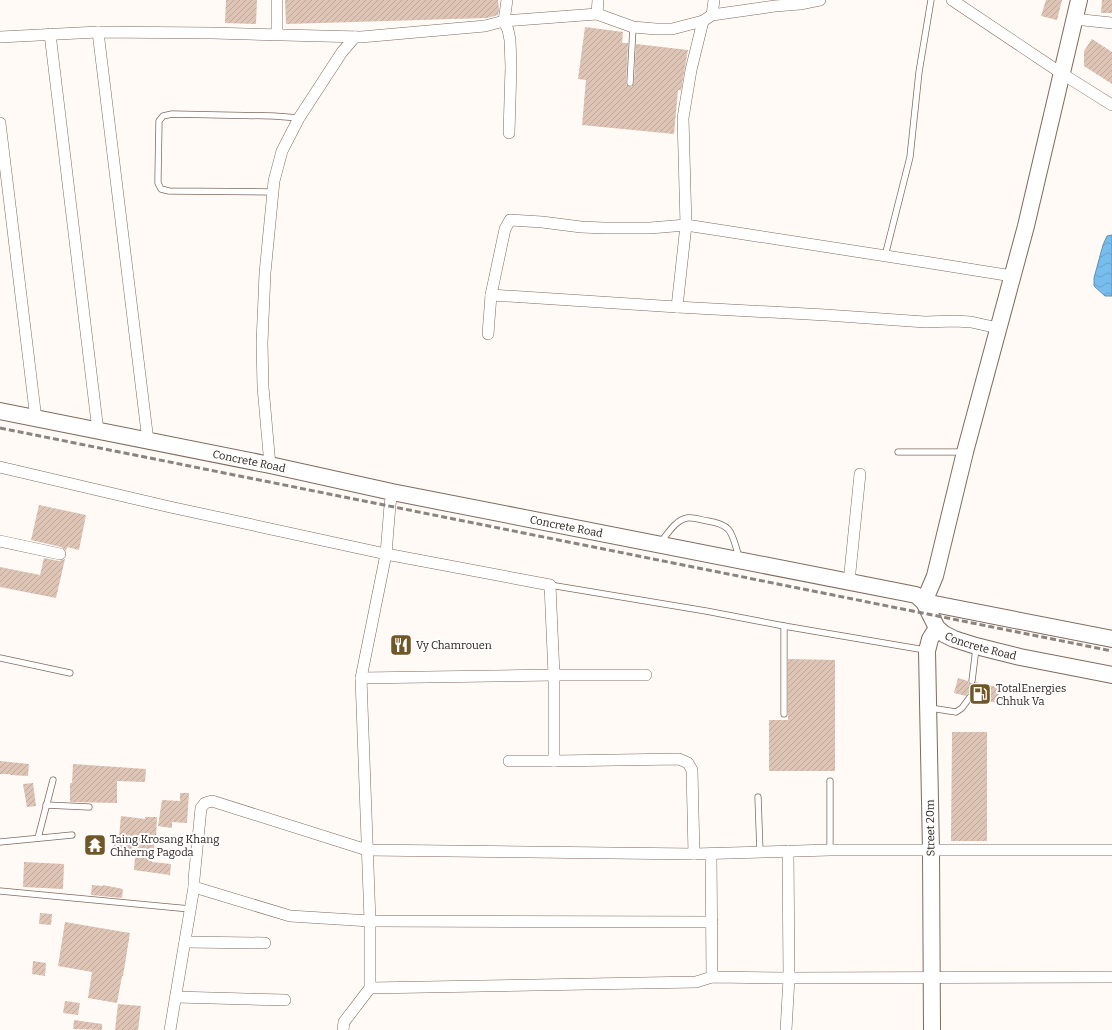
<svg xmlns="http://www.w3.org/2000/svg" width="1112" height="1030" viewBox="0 0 1112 1030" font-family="Bitter,serif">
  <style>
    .water { fill: url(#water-waves); stroke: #618eb0 }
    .building { fill: url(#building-hatch) }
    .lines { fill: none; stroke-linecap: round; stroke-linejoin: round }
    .lane-casing { stroke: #806a5d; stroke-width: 7 }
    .street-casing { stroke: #806a5d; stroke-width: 12 }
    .secondary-casing { stroke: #806a5d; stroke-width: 18 }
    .lane { stroke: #fff; stroke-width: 5.5 }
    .street { stroke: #fff; stroke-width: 11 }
    .secondary { stroke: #fff; stroke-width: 16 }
    .rail { stroke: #8a837e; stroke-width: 3; stroke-dasharray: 6 3; stroke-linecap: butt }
    .labels { text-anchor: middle; stroke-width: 4; stroke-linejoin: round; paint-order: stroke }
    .street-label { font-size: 11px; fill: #2a211b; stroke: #fff }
    .poi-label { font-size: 11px; fill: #2a211b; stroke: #fff; text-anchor: start }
  </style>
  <defs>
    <pattern id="water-waves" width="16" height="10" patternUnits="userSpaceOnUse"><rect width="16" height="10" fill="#78bdf0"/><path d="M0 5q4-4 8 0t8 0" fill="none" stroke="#68a2cd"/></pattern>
    <pattern id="building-hatch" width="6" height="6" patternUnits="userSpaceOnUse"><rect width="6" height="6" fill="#ddc4b5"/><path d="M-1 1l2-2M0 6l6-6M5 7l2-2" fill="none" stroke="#bea89b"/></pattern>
  </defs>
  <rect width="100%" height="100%" fill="#fffaf6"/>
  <polygon class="water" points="1112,235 1112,296 1105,296 1094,286 1094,278 1103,245 1107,236"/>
  <g class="building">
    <polygon points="226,0 257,0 256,24 225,23"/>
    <polygon points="285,0 498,0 499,10 498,15 487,18 286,24"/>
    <polygon points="1046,0 1062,0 1057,20 1041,16"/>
    <polygon points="1102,0 1112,0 1112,13 1101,13"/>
    <polygon points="585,27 623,32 622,43 628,43 626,83 626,85 629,87 632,87 634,83 636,44 688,50 681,90 678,90 674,134 582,125 586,80 578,79"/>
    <polygon points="1092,39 1112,52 1112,84 1084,66 1084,51"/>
    <polygon points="39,505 86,515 79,550 67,547 66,551 61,547 31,540"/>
    <polygon points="44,558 59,561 65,559 56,598 0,587 0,567 40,575"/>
    <polygon points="788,659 835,660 835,771 769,771 769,720 788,720"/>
    <polygon points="958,678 968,681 968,683 971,685 974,685 976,682 1000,688 997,703 974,698 974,695 971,693 968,693 966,696 954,693"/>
    <polygon points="952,732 987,732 987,841 951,841"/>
    <polygon points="0,761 29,764 28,776 10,775 10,774 0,774"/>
    <polygon points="73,764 146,769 145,782 117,781 117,803 70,802 70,783 72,783"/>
    <polygon points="33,783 36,806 27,807 23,784"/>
    <polygon points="180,793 189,793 187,823 172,822 172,828 158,826 162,800 180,801"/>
    <polygon points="121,816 145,819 145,817 157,817 156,840 155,840 152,862 171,864 170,875 134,870 135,857 133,857 133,850 114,847 115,837 119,837"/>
    <polygon points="24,862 64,864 63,889 23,887"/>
    <polygon points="92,885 103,886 103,885 123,889 122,898 91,895"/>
    <polygon points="40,913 52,914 51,925 39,924"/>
    <polygon points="65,922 130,933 123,976 122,976 117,1003 88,998 92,972 58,966"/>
    <polygon points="33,961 46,963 45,976 32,974"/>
    <polygon points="65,1001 80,1003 78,1015 63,1013"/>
    <polygon points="118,1004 141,1006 138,1030 115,1030"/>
    <polygon points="74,1020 102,1024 102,1030 73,1029"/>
  </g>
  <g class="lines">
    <g class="lane-casing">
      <g id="lane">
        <polyline points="630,83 633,27"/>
        <polyline points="273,192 169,191 161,189 158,183 158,177 159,121 163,116 172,114 274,116 299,118"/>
        <polyline points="885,256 910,157 919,72 931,0"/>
        <polyline points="898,452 963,452"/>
        <path d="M660,543C667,535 675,520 687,518C693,517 701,520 708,521C714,522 723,524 728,529C733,534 737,550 739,558"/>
        <polyline points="550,585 706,611 784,626"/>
        <polyline points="0,658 70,673"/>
        <polyline points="972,681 976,648"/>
        <polyline points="930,708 956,712 962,708 970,697"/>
        <polyline points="784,714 784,626 925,650"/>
        <polyline points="830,781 830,850"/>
        <polyline points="758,797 760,852"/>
        <polyline points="46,805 89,807"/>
        <polyline points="38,838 53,780"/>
        <polyline points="0,842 72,835"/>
        <polyline points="0,891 190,909"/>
      </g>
    </g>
    <g class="street-casing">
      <g id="street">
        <polyline points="277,0 277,34"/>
        <polyline points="507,0 504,21 508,30 510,40 511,67 509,133"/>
        <polyline points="952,0 1061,73 1112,105"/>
        <polyline points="597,14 598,0"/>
        <polyline points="712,15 714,0"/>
        <polyline points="1074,19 1112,23"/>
        <polyline points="98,32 148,441"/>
        <polyline points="50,34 98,431"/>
        <polyline points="0,37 98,32 212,33 361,37 485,26 504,21 517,20 597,14 633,27 656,29 672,29 703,21 712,15 775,6 800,4 820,0"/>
        <polyline points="0,123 36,419"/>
        <polyline points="491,295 677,307 826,315 925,322 955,321 971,322 998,328"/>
        <polyline points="677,307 686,225 683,118 691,70 703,21"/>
        <polyline points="488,334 491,295 505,229 510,220 542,222 581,227 604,228 650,228 686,225 925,262 1012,276"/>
        <polyline points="270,465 263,387 262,343 265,273 274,181 282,151 299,118 342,52 355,37"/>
        <polyline points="0,467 170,507 386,554 550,585 554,675 554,761"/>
        <polyline points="0,541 60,554"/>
        <polyline points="849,582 860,474"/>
        <polyline points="361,678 554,675 646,675"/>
        <polyline points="509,761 554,761 679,759 688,763 692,770 694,854"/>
        <polyline points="711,854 712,977"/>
        <polyline points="712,922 370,921 290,916 194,887 194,879 201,808 205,803 212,801 367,850 694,854 830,850 1112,850"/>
        <polyline points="185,942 265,943"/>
        <polyline points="370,988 696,982 712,977 789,978 1112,977"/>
        <polyline points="176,997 285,1000"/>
        <polyline points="170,1030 194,887"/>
        <polyline points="343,1030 344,1022 370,988 370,921 361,678 386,554 390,505 392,492"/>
        <polyline points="786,1030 789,978 788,851"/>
      </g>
    </g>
    <g class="secondary-casing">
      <g id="secondary">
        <polyline points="1079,0 1026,226 965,452 935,576 924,602 1112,639"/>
        <path id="s1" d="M0,411L270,465L392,492L906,593L916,595L924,602L937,628L944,634L954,639L976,646L1020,657L1112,675"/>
        <polyline points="932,1030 931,851 927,651 930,639 937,628"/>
      </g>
    </g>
    <use href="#lane" class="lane"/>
    <use href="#street" class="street"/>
    <use href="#secondary" class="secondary"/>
    <polyline class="rail" points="0,428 1112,651"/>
  </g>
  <defs>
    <g id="restaurant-square" transform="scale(1.15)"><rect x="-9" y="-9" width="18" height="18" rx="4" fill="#6f5728" stroke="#fff"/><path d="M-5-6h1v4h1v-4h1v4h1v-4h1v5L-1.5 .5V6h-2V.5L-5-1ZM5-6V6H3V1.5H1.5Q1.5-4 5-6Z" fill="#fff"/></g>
    <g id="fuel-square" transform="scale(1.15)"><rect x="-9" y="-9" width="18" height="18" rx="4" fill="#6f5728" stroke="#fff"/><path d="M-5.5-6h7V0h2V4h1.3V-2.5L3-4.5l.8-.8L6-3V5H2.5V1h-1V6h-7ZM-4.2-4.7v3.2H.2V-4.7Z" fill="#fff"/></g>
    <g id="temple-square" transform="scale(1.15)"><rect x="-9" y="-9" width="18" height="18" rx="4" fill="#6f5728" stroke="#fff"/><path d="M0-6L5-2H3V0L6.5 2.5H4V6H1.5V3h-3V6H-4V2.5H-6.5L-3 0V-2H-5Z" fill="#fff"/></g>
  </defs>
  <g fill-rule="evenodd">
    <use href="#restaurant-square" x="401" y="645"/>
    <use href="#fuel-square" x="980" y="694"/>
    <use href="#temple-square" x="95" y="845"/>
  </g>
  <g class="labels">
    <g class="street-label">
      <text dy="4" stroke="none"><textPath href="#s1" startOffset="254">Concrete Road</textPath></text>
      <text dy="4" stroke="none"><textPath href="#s1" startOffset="578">Concrete Road</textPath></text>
      <text dy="4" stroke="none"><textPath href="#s1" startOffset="1022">Concrete Road</textPath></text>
      <text transform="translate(930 828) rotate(-91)" y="4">Street 20m</text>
    </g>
    <g class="poi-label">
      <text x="416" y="649">Vy Chamrouen</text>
      <text x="996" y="692">TotalEnergies<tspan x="996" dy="13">Chhuk Va</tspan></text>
      <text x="110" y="843">Taing Krosang Khang<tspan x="110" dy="13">Chherng Pagoda</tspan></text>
    </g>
  </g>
</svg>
